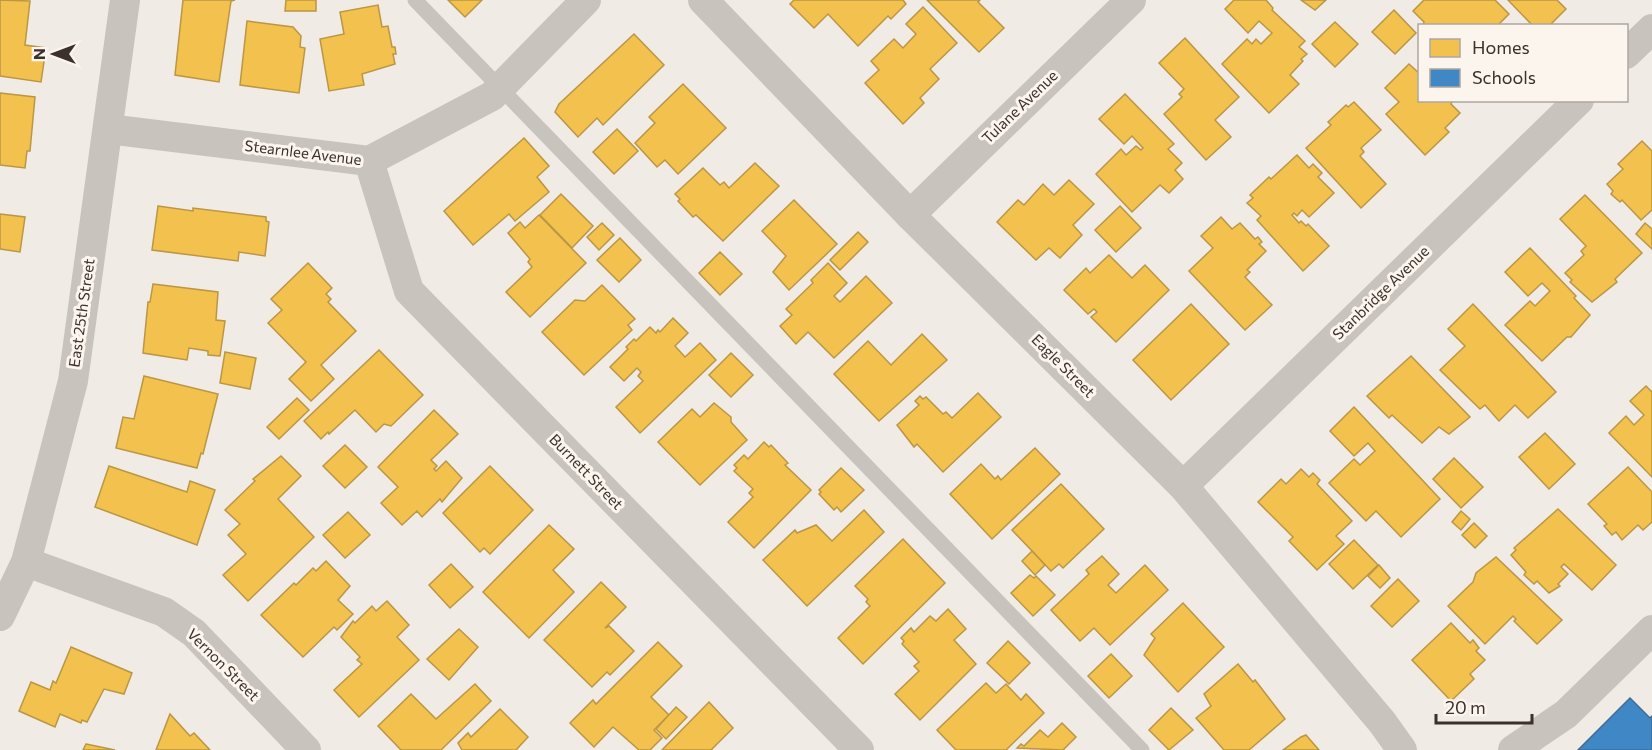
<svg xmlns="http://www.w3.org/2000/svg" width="1652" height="750" viewBox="0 0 1652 750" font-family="Commissioner,sans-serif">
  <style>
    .homes { fill: #f2c14e; stroke: #bb9644; stroke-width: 1.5 }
    .schools { fill: #3f88c5; stroke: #3e6e97; stroke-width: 1.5 }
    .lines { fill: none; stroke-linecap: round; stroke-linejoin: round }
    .lane { stroke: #c9c3be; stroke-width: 15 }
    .street { stroke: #c9c3be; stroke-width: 30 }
    .labels { text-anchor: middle; stroke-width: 6; stroke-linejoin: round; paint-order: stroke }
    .street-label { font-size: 15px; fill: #3b302b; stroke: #fbf5ee }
  </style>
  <rect width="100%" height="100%" fill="#f0ebe5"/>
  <g class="homes">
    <polygon points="0,0 30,1 25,45 46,48 41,82 0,76"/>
    <polygon points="183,0 235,0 231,1 219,82 175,75"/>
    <polygon points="286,0 316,0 316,11 285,11"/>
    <polygon points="448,0 482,0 465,17"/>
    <polygon points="794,0 903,0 906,4 891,19 888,16 858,46 828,14 814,28 790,4"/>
    <polygon points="927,0 980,0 978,2 1004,28 979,52"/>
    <polygon points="1234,0 1266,0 1273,8 1272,10 1305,41 1299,47 1307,54 1301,59 1303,61 1290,75 1299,84 1269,113 1222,64 1247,39 1252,44 1256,39 1261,44 1272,33 1259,21 1248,33 1225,9"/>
    <polygon points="1301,0 1326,0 1315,10"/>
    <polygon points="1424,0 1495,0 1509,14 1497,26 1423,26 1424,22 1413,11"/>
    <polygon points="1508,0 1557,0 1566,9 1549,26 1533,26"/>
    <polygon points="378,5 382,27 388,26 392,47 395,47 396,54 393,54 395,64 362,74 364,85 329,91 320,39 344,34 340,12"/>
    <polygon points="923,7 957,43 930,69 939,79 920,98 924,103 903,124 865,83 879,70 871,61 894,39 903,48 916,34 906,24"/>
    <polygon points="1394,10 1416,33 1395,54 1372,32"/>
    <polygon points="247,21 293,27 301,36 300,47 305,48 299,93 240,85"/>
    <polygon points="1335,22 1358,44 1335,67 1312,44"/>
    <polygon points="634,34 664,65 603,125 597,118 578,137 555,112 559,104"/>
    <polygon points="1185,38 1239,97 1215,120 1231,137 1206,160 1164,114 1182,97 1179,94 1184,89 1159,63"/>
    <polygon points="1409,64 1420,74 1420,100 1453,100 1451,104 1460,113 1445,128 1449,132 1425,155 1386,114 1399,102 1385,88"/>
    <polygon points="683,84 726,128 678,174 665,160 657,167 635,143 655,123 649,117"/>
    <polygon points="0,93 35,97 30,151 27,151 25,168 0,165"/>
    <polygon points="1125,94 1174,144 1168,149 1182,163 1175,170 1183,179 1169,193 1160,185 1132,212 1096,174 1121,149 1126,155 1136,146 1141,150 1143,148 1132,136 1124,144 1099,119"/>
    <polygon points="1354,102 1381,130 1361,148 1364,152 1360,156 1386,184 1361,208 1306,148 1331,125 1328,122 1346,105 1348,107"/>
    <polygon points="617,129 638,151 614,174 593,152"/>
    <polygon points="524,138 549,166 537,177 549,192 515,221 509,214 473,245 444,211"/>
    <polygon points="1642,141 1652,151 1652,210 1641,220 1622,200 1620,202 1611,194 1613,191 1607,184 1623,169 1618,164"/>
    <polygon points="1297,155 1309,168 1313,164 1322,173 1318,177 1334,193 1309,217 1302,210 1297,216 1294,213 1292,215 1299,223 1301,221 1306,226 1308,224 1329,246 1303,271 1257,220 1261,216 1247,203 1253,198 1250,195 1269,177 1271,179"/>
    <polygon points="755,163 779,186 723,241 696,215 693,217 678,201 680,199 675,194 703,168 720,185 724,182 729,188"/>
    <polygon points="1069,180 1094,204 1073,225 1082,235 1060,258 1049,248 1036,260 997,222 1018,200 1024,205 1043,184 1054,195"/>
    <polygon points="561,194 593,226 572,248 540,215"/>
    <polygon points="1585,195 1642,253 1615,279 1617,282 1592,302 1570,282 1572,280 1565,273 1584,255 1581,251 1586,246 1560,219"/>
    <polygon points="794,200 837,244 789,290 773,272 786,256 762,231"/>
    <polygon points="158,206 193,211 193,208 266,217 266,221 269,222 265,256 239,252 238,261 152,250"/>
    <polygon points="1120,206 1141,228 1116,252 1095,230"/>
    <polygon points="0,214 25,217 20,252 0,249"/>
    <polygon points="539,215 586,263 530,317 506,292 532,267 528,262 530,259 508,233 520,222 525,228"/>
    <polygon points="1221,217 1232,229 1240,223 1255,239 1258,237 1262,242 1259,244 1266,251 1247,270 1250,272 1245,277 1272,305 1245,330 1189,271 1213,248 1201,236"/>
    <polygon points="602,223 614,235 599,250 587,237"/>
    <polygon points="1645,223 1652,229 1652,249 1636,234"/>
    <polygon points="858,232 868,242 840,270 830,260"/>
    <polygon points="620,238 641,260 619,282 597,260"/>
    <polygon points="1530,248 1576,296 1574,298 1590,315 1571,337 1567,337 1542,361 1505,325 1530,301 1535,306 1550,291 1542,283 1528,296 1505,272"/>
    <polygon points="720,252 742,274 720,295 699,273"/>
    <polygon points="1109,255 1132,278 1145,265 1169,290 1116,342 1091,317 1097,312 1094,309 1088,314 1064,290 1086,268 1090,273"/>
    <polygon points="308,263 332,288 326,294 331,299 328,302 356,331 321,365 334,379 311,401 289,379 306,362 268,323 282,310 271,299"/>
    <polygon points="828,263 847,283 834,296 840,302 866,276 892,303 834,358 808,332 796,344 780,326 792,315 786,309 813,283 811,280"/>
    <polygon points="153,284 218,292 216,320 225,321 220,356 208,355 208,351 189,348 187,360 143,353 148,302 150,302"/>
    <polygon points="602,285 635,319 628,325 632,330 584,375 542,332 575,300 585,301"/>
    <polygon points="1191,304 1229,344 1171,400 1133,360"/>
    <polygon points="1473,304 1556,392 1528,418 1515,405 1499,421 1485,405 1480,409 1440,370 1465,346 1448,329"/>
    <polygon points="673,318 688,333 675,346 685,357 700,343 716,360 640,433 616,407 643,381 638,376 641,372 637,368 624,381 610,367 628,349 626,347 634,339 636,341 650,327 656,333 658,330 660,332"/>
    <polygon points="922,334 947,360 879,421 834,374 868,341 891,365"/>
    <polygon points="379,350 423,395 391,426 384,424 376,432 355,410 329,434 328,432 321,439 304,421"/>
    <polygon points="225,352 256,358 250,389 220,383"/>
    <polygon points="731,353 753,375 731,397 709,375"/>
    <polygon points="1411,356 1470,417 1449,434 1439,427 1422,443 1392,415 1389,418 1367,396"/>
    <polygon points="144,376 218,394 203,454 201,453 197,468 116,448 123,417 134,419"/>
    <polygon points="1646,386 1652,392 1652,477 1609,433 1626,416 1634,425 1644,415 1630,401"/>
    <polygon points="978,393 1001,417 943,472 917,444 914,447 897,425 919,405 915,401 920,396 923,399 926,397 943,414 946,412 952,418"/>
    <polygon points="297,398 309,410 279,439 267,427"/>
    <polygon points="714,403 731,417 731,422 747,440 700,485 658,442 692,409 700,417"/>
    <polygon points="1354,407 1440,499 1401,537 1376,511 1366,521 1329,483 1354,459 1360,465 1375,451 1368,443 1354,456 1330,431"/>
    <polygon points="434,410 458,434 431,460 437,466 434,469 436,471 446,461 462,478 442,502 440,499 422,517 417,511 402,525 381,503 398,487 378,467"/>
    <polygon points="1545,433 1575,464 1549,489 1519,457"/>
    <polygon points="764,442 769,447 771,445 788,463 785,465 811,490 754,548 728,522 753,497 749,493 753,489 734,471 737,468 734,465 744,455 748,459"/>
    <polygon points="345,445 367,467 345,488 323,466"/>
    <polygon points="1035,448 1060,474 992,539 950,494 981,464 995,479 998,476 1001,480"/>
    <polygon points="281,456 301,476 278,499 314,537 248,601 223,575 246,554 228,535 240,524 225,510 255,481 253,479"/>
    <polygon points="1454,458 1483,487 1461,508 1433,479"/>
    <polygon points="109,466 187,492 190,481 215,490 197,545 95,507"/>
    <polygon points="490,466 533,510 490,554 484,548 480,552 443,513"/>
    <polygon points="1628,467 1652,492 1652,522 1643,530 1638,525 1622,540 1616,532 1612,535 1604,526 1607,524 1588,504"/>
    <polygon points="841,468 864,490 841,512 837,507 834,510 819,494 821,492 819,490"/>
    <polygon points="1301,469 1309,477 1313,473 1320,480 1317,484 1352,521 1336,536 1344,544 1317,570 1289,541 1293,537 1258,502 1281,479 1286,484"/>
    <polygon points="1061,484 1104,529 1063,568 1059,564 1051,571 1012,530"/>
    <polygon points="1558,509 1616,565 1592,590 1564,564 1561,567 1568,574 1558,584 1560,586 1549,593 1537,581 1534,584 1524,575 1526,572 1511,555 1516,550 1514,548"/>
    <polygon points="864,510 884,532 807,606 763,560 795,530 797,533 816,525 832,541"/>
    <polygon points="1461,511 1470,519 1461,530 1452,522"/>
    <polygon points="348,512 370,535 345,558 323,535"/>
    <polygon points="1474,523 1487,536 1475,548 1462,535"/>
    <polygon points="549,525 574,549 553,570 574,592 529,638 483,592"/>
    <polygon points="903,539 945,583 863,664 838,638 870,606 866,602 868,599 855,586"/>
    <polygon points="1354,540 1378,565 1353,589 1329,564"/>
    <polygon points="1032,551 1045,565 1035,575 1022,561"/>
    <polygon points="1102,556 1119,574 1108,585 1116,593 1145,565 1168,590 1110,645 1094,628 1080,641 1051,610 1089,574 1086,570"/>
    <polygon points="1496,557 1562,620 1537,644 1514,621 1516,619 1513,616 1485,644 1448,606 1473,582 1476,573"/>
    <polygon points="326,561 350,586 338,600 353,614 337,630 334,627 303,657 261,615 294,583 296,585 313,568 316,571"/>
    <polygon points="451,564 473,587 450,608 429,585"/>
    <polygon points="1379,565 1390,578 1380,588 1368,576"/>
    <polygon points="1030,575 1034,578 1036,576 1055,595 1033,616 1011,593"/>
    <polygon points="1398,579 1419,601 1392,627 1371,606"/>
    <polygon points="601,582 626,607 605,628 609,626 634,651 610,675 607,672 592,687 544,640"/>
    <polygon points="387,601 409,625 397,637 419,660 359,717 334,690 362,664 357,660 360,657 341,637 353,621 355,623 372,606 376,611"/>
    <polygon points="1183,603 1224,647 1178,692 1144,655 1155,638 1151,634"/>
    <polygon points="948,609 966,629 954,640 976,664 920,720 895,694 919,671 914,666 919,662 902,644 904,641 901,638 911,628 914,632 930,616 936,621"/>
    <polygon points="1451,623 1470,643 1473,640 1479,648 1476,651 1485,660 1470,674 1474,679 1451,701 1412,660"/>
    <polygon points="459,629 478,647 449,680 427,659"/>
    <polygon points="1008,641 1030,663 1009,684 987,663"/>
    <polygon points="658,642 682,666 651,697 669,715 654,730 662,738 650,750 639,750 613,727 594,747 570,723 593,700 596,704"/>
    <polygon points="71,647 132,673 124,694 104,689 87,722 82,720 81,723 60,714 55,727 19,711 31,682 50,690 53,681 56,683"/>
    <polygon points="1111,654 1132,676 1109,698 1088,676"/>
    <polygon points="1238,664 1253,682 1255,680 1285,719 1249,750 1224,750 1196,718 1211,706 1204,694"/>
    <polygon points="986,683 996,693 1006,684 1021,700 1026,694 1044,713 1006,750 956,750 937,730"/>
    <polygon points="475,684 491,701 441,750 401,750 378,726 411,694 436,719"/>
    <polygon points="709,702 733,728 711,750 662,750"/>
    <polygon points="676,707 687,717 666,739 656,729"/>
    <polygon points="1171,708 1193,730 1169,750 1149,730"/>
    <polygon points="500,709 528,737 516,750 462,750 458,743 468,733 471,737"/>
    <polygon points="170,714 190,736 194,733 210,750 156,750"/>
    <polygon points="1062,723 1076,737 1063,750 1017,748 1021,744 1024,746 1040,730 1048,737"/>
    <polygon points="1306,735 1319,750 1283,750 1301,737"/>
    <polygon points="86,744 115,750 83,750"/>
  </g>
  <polygon class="schools" points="1630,698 1650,718 1652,716 1652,750 1578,750"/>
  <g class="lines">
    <polyline class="lane" points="415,0 1142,750"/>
    <g class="street">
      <polyline points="703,0 910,215 1183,486 1382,722 1402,750"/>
      <polyline points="1626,54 1652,29"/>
      <polyline points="108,129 369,161 492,96 586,0"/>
      <polyline points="369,161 409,291 859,750"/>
      <polyline points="910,215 1131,0"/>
      <polyline points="1183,486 1579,100"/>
      <polyline points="26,562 164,612 194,633 306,750"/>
      <polyline points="0,616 26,562 73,381 125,0"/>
      <polyline points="1513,750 1566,714 1652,630"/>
    </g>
  </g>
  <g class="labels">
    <g class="street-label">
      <text transform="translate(1020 107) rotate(-44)" y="5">Tulane Avenue</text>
      <text transform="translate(303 153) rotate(7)" y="5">Stearnlee Avenue</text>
      <text transform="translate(1381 293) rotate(-44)" y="5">Stanbridge Avenue</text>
      <text transform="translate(82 313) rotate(-82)" y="5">East 25th Street</text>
      <text transform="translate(1063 366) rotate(45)" y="5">Eagle Street</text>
      <text transform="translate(586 472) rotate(46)" y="5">Burnett Street</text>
      <text transform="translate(223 665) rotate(45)" y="5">Vernon Street</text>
    </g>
  </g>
  <rect x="1418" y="24" width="210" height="78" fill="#fbf5ee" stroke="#aea6a0" stroke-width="1.5"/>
  <rect x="1430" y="39" width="30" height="18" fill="#f2c14e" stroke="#aea6a0" stroke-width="1.5"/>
  <text x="1472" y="54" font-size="18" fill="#3b302b">Homes</text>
  <rect x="1430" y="69" width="30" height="18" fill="#3f88c5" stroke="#aea6a0" stroke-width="1.5"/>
  <text x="1472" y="84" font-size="18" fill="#3b302b">Schools</text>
  <g transform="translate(54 54) rotate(270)" stroke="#fbf5ee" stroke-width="4.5" paint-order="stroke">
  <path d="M0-4.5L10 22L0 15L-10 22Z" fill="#3b302b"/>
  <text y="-9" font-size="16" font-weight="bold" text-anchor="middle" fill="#3b302b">N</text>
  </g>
  <path d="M1436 714v9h96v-9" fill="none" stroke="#3b302b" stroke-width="3"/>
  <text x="1445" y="714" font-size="18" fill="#3b302b" stroke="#fbf5ee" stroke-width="4.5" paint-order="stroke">20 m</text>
</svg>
